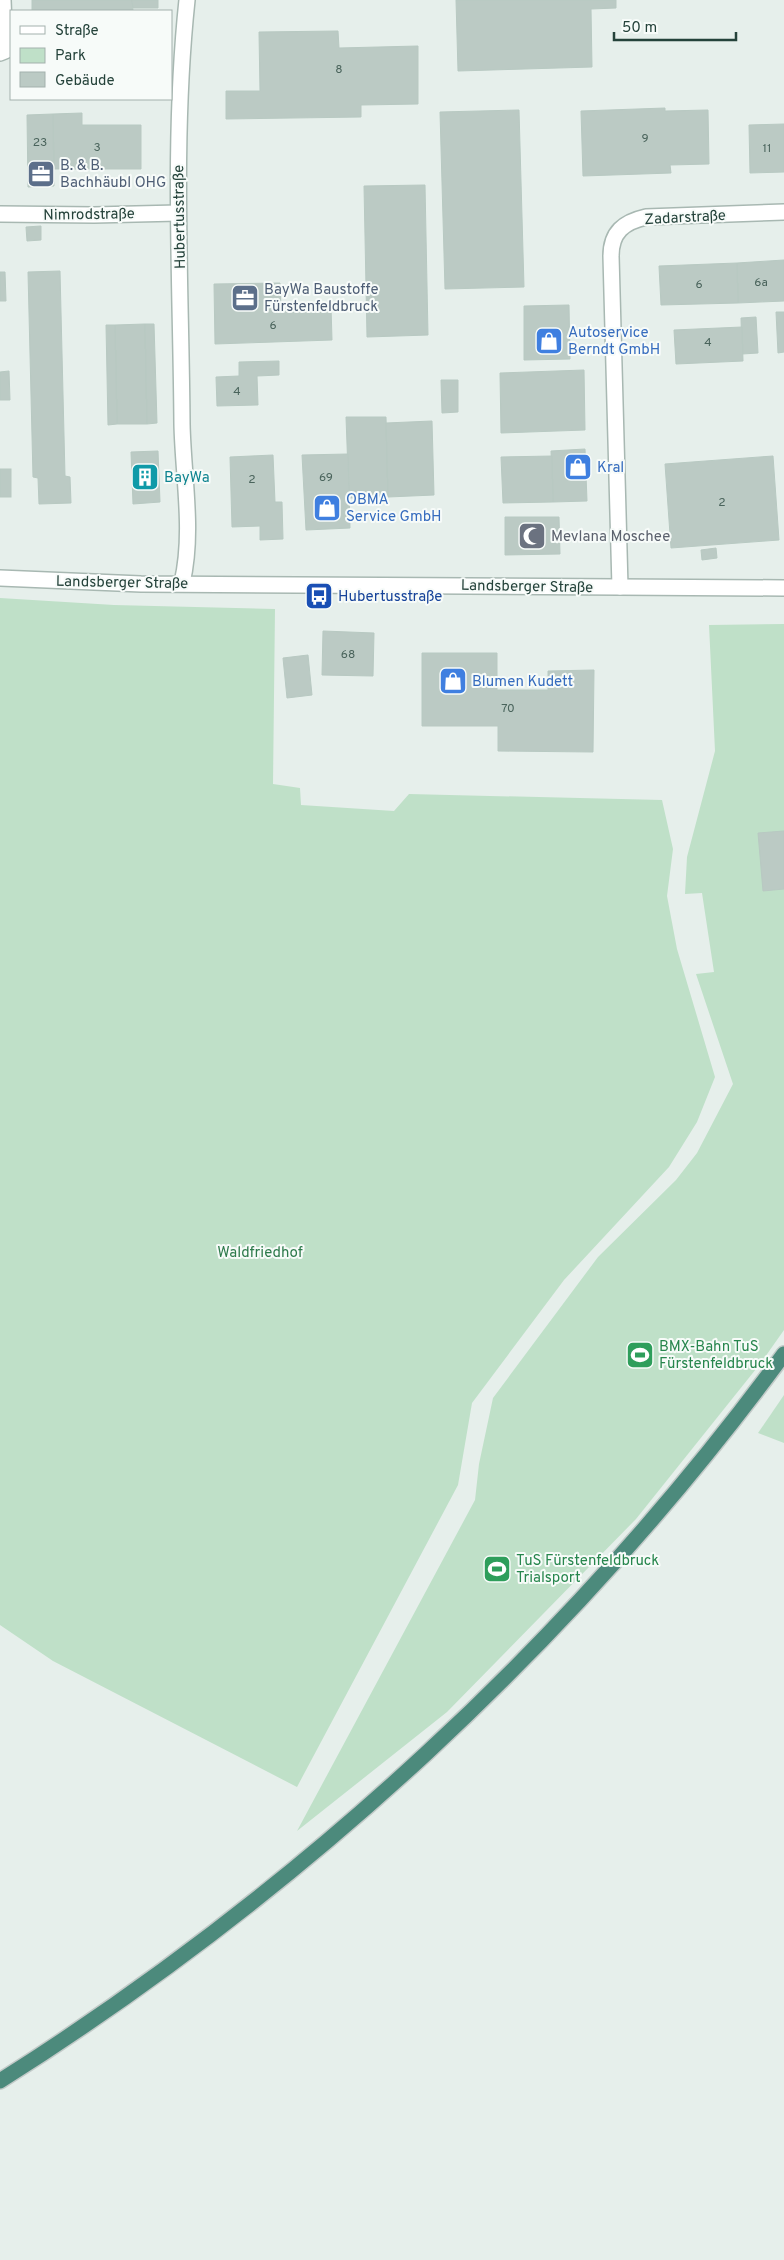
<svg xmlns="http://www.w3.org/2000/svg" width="784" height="2260" viewBox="0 0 784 2260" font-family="Overpass,sans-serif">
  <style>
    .green { fill: #bfe0c8 }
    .building { fill: #bbcac4; stroke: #b8c9c2 }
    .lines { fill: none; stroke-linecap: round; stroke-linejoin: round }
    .minor-casing { stroke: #a8b8b2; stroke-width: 18 }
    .tertiary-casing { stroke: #a8b8b2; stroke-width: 18 }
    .trunk-casing { stroke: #c2cac8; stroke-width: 18 }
    .minor { stroke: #fff; stroke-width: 15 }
    .tertiary { stroke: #fff; stroke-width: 15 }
    .trunk { stroke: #4c8a7c; stroke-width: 15 }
    .labels { text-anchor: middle; stroke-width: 4; stroke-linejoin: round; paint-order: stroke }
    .number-label { font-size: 12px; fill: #4a645c }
    .service-label { font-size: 15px; fill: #4e5e75; stroke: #f7fbf9; text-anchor: start }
    .street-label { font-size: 15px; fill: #24423a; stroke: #f7fbf9 }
    .shop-label { font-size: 15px; fill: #366cbe; stroke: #f7fbf9; text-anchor: start }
    .culture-label { font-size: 15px; fill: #0d838f; stroke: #f7fbf9; text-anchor: start }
    .worship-label { font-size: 15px; fill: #5b616d; stroke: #f7fbf9; text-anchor: start }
    .transit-label { font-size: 15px; fill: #164399; stroke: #f7fbf9; text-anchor: start }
    .park-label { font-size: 15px; fill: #2d7a4b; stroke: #f7fbf9 }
    .leisure-label { font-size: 15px; fill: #27864d; stroke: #f7fbf9; text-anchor: start }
  </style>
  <rect width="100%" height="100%" fill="#e6efeb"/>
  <g class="green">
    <polygon points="0,598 114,605 275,609 273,784 300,788 301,805 394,811 409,794 662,800 673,849 667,896 677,949 715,1077 697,1122 669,1167 564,1280 472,1403 458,1485 297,1787 53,1661 0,1625"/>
    <polygon points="784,624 784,1330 760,1364 636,1519 447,1712 297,1831 475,1500 479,1464 493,1398 598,1257 676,1180 697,1153 733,1084 696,974 714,972 702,893 685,894 687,857 715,751 709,625"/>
    <polygon points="784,1395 784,1443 758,1433"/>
  </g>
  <g class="building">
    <polygon points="32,0 132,0 133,11 32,11"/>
    <polygon points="132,0 158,0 158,8 133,8"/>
    <polygon points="456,0 616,0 616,8 591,9 592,67 458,71"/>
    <polygon points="338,31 339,48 418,46 418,104 361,105 361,117 226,119 226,91 260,91 259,32"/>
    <polygon points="665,108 665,111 708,110 709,164 670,165 671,173 583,176 581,111"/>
    <polygon points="519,110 524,287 445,289 440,112"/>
    <polygon points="82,113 82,125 141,125 141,169 54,169 53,114"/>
    <polygon points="53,114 54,186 28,187 27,115"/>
    <polygon points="784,124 784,172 750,173 749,125"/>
    <polygon points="425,185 428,335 367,337 364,186"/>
    <polygon points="41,226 41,240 27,241 26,227"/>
    <polygon points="784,260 784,301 738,303 737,263"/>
    <polygon points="737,263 738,303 661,305 659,266"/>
    <polygon points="60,271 65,476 70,477 71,503 39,504 38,478 33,477 28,272"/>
    <polygon points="0,272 5,272 6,301 0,301"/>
    <polygon points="280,283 281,309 331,307 332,340 215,344 214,284"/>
    <polygon points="569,305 570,359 524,360 524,306"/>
    <polygon points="776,312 784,312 784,352 778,353"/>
    <polygon points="756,317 758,353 742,354 741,318"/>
    <polygon points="145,324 147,424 117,424 115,325"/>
    <polygon points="145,324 154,324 157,423 147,424"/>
    <polygon points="106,325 115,325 117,424 108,425"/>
    <polygon points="742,327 743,361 676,364 674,330"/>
    <polygon points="279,361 279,375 257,376 258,405 217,406 216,377 239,376 239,362"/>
    <polygon points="584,370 585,430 501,433 500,373"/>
    <polygon points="9,371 10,400 0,400 0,372"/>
    <polygon points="441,380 458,380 458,412 442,413"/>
    <polygon points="346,417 386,417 388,497 349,498"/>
    <polygon points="432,421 434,495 388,497 386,423"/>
    <polygon points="585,449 587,501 553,502 551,451"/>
    <polygon points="158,451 160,502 133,504 131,452"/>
    <polygon points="348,454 350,528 306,530 302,455"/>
    <polygon points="273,455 275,502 282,502 283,539 260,540 260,526 232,527 230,457"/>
    <polygon points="552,456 553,502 503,503 501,457"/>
    <polygon points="773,456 779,540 671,548 665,464"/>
    <rect x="0" y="469" width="11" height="28"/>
    <polygon points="505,517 559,517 560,554 505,555"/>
    <polygon points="716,548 717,558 702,560 701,550"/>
    <polygon points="323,631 374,633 373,676 322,675"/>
    <polygon points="422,653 497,653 497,690 548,690 548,671 594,670 593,752 498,751 498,726 422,726"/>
    <polygon points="308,655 312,695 287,698 283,658"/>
    <polygon points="784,831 784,889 763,891 758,833"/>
  </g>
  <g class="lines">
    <g class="minor-casing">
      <g id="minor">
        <polyline points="0,53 5,51 3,0"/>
        <polyline points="0,214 94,215 178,213"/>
        <path d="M182,583C194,532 183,476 182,424C181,283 172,141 187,0"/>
        <path d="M620,587L611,256C611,232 624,222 646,217L784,212"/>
      </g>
    </g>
    <g class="tertiary-casing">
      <polyline id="tertiary" points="0,578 141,584 784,588"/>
    </g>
    <g class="trunk-casing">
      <path id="trunk" d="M0,2081C302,1890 572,1642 784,1354"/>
    </g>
    <use href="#minor" class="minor"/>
    <use href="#tertiary" class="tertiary"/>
    <use href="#trunk" class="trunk"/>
  </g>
  <defs>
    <g id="office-square" transform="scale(1.4375)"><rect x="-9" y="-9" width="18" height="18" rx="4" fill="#5c6f8a" stroke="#f7fbf9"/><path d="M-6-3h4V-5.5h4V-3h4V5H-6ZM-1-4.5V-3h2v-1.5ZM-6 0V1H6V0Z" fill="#fff"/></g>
    <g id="shop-square" transform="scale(1.4375)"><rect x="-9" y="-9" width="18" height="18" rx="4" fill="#3f7fe0" stroke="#f7fbf9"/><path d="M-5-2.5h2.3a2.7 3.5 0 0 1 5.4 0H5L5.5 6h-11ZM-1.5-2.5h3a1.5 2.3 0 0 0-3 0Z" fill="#fff"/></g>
    <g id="building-square" transform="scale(1.4375)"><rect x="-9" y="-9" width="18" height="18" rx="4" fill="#0f9aa8" stroke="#f7fbf9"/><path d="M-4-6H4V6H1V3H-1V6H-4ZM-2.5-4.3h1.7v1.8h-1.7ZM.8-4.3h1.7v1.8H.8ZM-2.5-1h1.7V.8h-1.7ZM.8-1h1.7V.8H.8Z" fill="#fff"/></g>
    <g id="mosque-square" transform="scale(1.4375)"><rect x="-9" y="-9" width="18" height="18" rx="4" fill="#6b7280" stroke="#f7fbf9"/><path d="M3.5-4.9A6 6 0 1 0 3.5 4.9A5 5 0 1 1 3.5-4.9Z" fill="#fff"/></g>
    <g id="bus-square" transform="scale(1.4375)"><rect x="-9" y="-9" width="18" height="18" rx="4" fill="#1a4fb4" stroke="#f7fbf9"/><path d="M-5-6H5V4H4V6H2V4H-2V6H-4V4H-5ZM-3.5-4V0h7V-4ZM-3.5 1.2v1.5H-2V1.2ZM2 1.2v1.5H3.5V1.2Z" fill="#fff"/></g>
    <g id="stadium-square" transform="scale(1.4375)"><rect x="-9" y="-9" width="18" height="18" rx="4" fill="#2e9e5b" stroke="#f7fbf9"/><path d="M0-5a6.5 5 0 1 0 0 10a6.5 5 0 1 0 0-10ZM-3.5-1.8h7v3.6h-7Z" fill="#fff"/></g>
  </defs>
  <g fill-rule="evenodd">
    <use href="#office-square" x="41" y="174"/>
    <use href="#office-square" x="245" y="298"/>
    <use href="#shop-square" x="549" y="341"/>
    <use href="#shop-square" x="578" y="467"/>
    <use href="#building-square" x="145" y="477"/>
    <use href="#shop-square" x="327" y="508"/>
    <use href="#mosque-square" x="532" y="536"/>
    <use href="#bus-square" x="319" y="596"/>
    <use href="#shop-square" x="453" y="681"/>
    <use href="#stadium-square" x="640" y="1355"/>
    <use href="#stadium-square" x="497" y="1569"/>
  </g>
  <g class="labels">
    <g class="number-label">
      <text x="339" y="73">8</text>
      <text x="645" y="142">9</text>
      <text x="40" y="146">23</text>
      <text x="97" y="151">3</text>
      <text x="767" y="152">11</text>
      <text x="761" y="286">6a</text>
      <text x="699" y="288">6</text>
      <text x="273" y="329">6</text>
      <text x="708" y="346">4</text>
      <text x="237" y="395">4</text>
      <text x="326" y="481">69</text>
      <text x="252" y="483">2</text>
      <text x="722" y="506">2</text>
      <text x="348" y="658">68</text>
      <text x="508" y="712">70</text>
    </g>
    <g class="service-label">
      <text x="60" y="170">B. &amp; B.<tspan x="60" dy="17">Bachhäubl OHG</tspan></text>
      <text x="264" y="294">BayWa Baustoffe<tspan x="264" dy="17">Fürstenfeldbruck</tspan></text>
    </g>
    <g class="street-label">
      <text transform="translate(89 214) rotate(-1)" y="5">Nimrodstraße</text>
      <text transform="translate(179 217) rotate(-91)" y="5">Hubertusstraße</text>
      <text transform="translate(685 217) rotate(-3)" y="5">Zadarstraße</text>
      <text transform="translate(122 582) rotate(1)" y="5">Landsberger Straße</text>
      <text transform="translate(527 586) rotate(1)" y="5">Landsberger Straße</text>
    </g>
    <g class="shop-label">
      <text x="568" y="337">Autoservice<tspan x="568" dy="17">Berndt GmbH</tspan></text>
      <text x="597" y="472">Kral</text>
      <text x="346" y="504">OBMA<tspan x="346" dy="17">Service GmbH</tspan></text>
      <text x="472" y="686">Blumen Kudett</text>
    </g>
    <g class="culture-label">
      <text x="164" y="482">BayWa</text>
    </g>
    <g class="worship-label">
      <text x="551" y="541">Mevlana Moschee</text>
    </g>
    <g class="transit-label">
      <text x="338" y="601">Hubertusstraße</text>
    </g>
    <g class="park-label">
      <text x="260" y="1257">Waldfriedhof</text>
    </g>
    <g class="leisure-label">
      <text x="659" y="1351">BMX-Bahn TuS<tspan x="659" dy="17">Fürstenfeldbruck</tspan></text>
      <text x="516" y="1565">TuS Fürstenfeldbruck<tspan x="516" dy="17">Trialsport</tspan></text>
    </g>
  </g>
  <rect x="10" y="10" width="162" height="90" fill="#f7fbf9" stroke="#a3b1ad"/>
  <rect x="20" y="26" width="25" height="8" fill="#ffffff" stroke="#a3b1ad"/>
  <text x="55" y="35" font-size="15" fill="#24423a">Straße</text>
  <rect x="20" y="48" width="25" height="15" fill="#bfe0c8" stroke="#a3b1ad"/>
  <text x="55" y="60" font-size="15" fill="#24423a">Park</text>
  <rect x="20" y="72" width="25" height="15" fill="#bbcac4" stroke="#a3b1ad"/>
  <text x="55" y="85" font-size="15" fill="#24423a">Gebäude</text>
  <path d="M614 32v8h122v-8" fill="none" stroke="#24423a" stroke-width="2.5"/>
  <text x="622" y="32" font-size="15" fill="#24423a" stroke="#f7fbf9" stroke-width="4" paint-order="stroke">50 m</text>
</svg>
